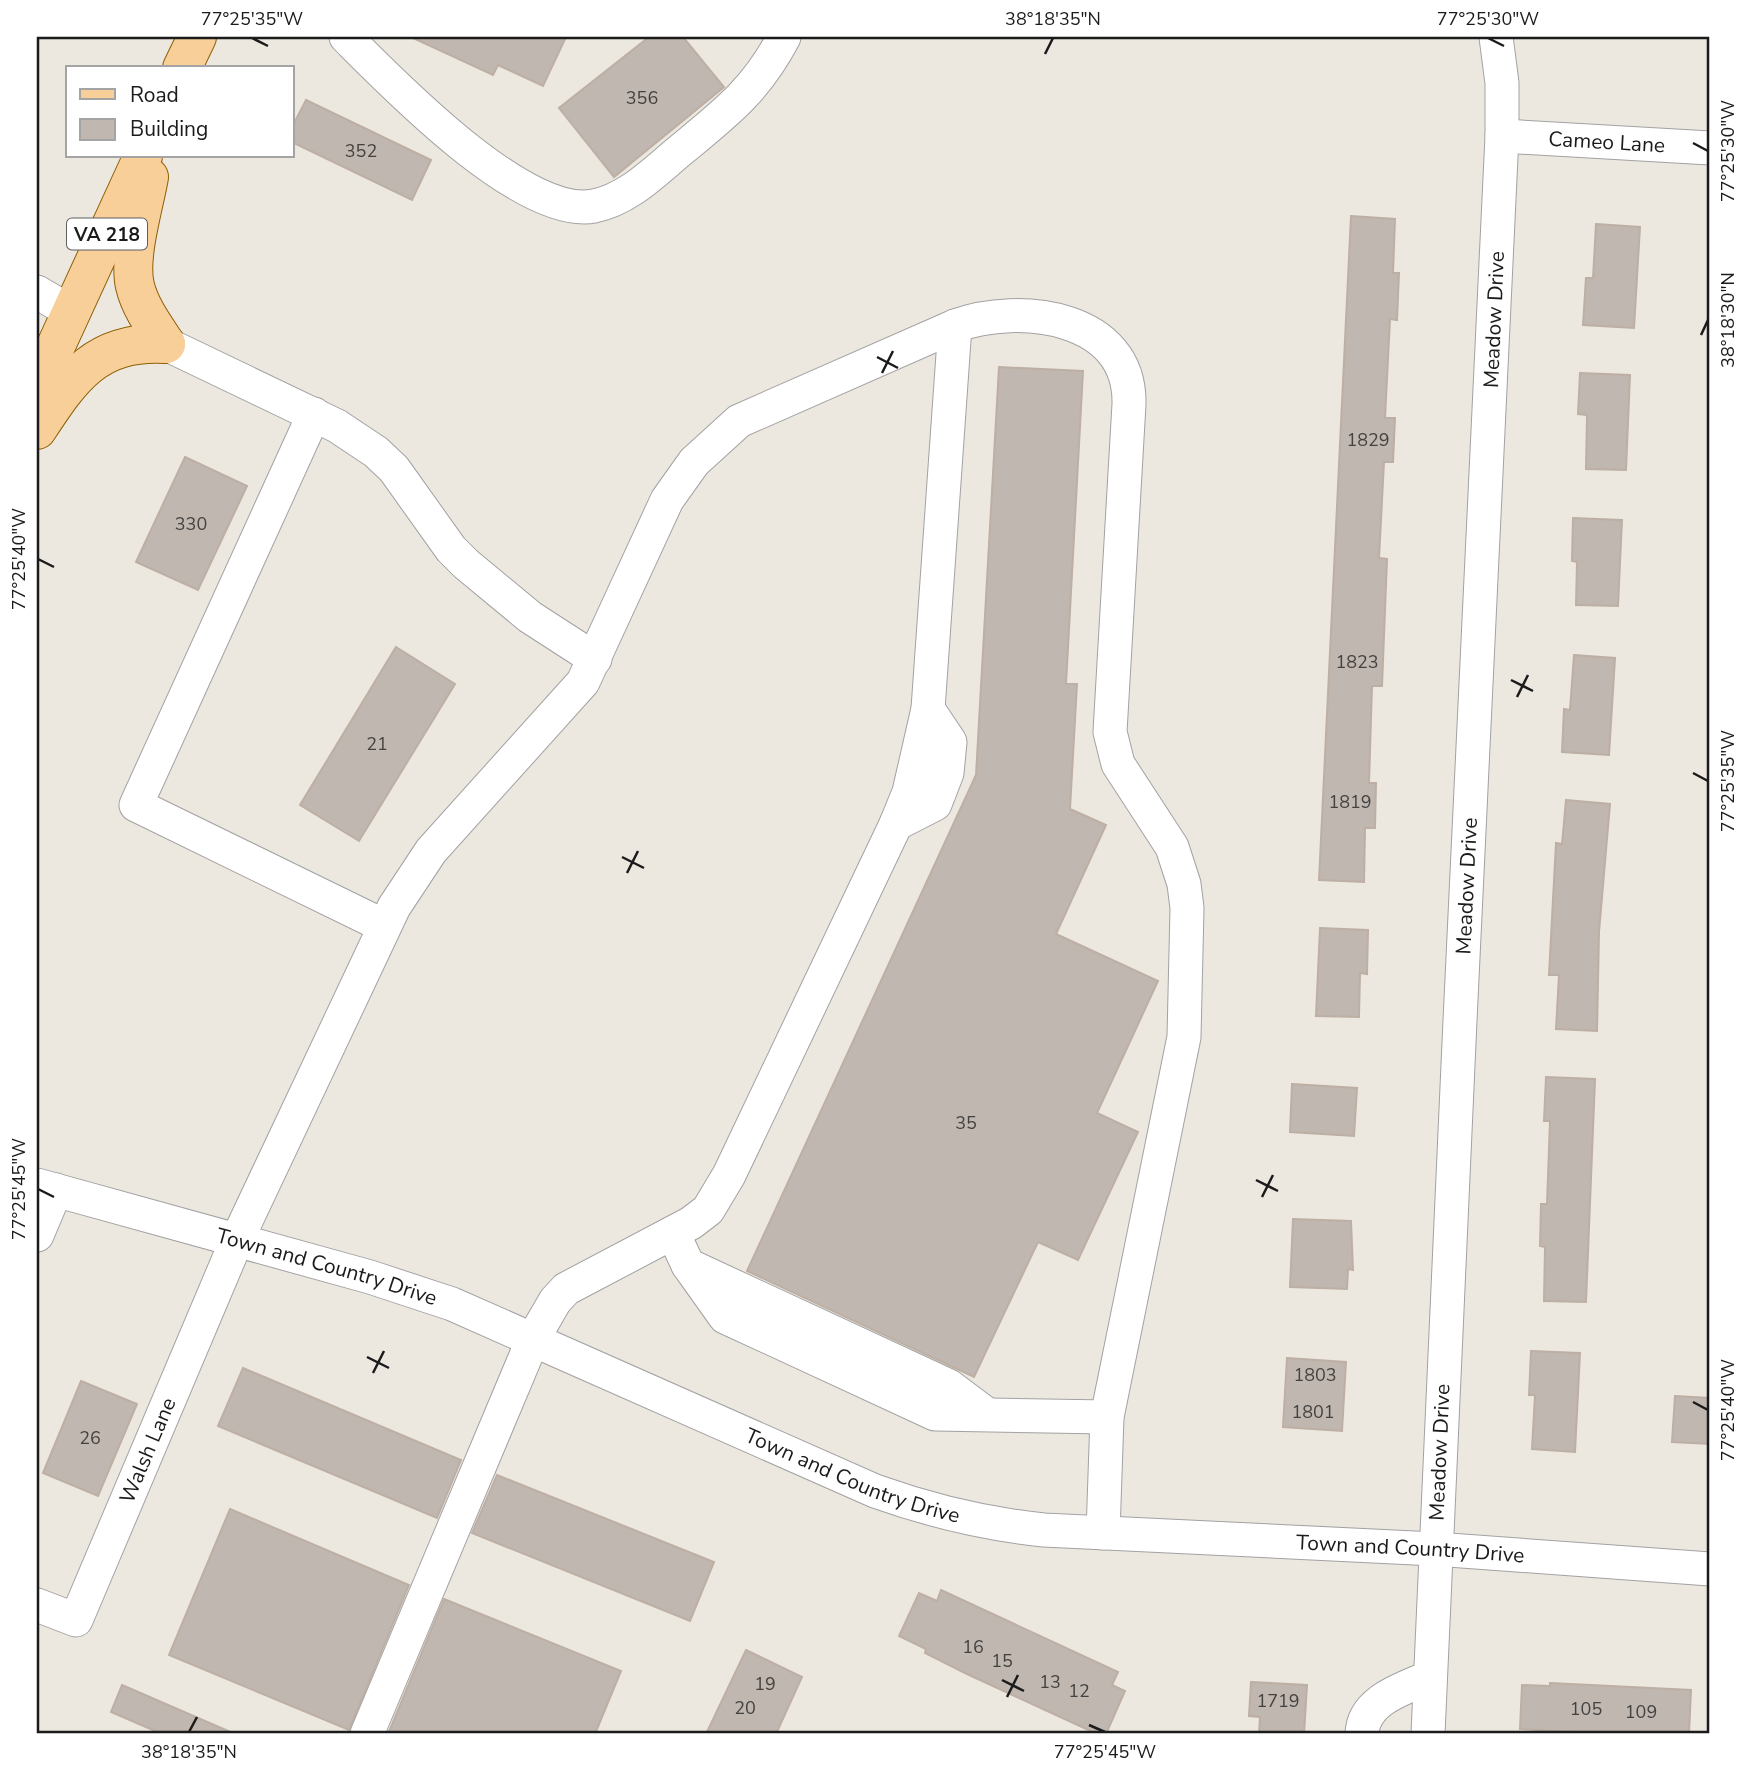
<svg xmlns="http://www.w3.org/2000/svg" width="1747" height="1771" viewBox="0 0 1747 1771" font-family="'Nunito Sans',sans-serif">
  <style>
    .building { fill: #c0b7b0; stroke: #bdafa3; stroke-width: 2 }
    .lines { fill: none; stroke-linecap: round; stroke-linejoin: round }
    .minor-casing { stroke: #a2a2a2; stroke-width: 35 }
    .major-casing { stroke: #8d6004; stroke-width: 40 }
    .minor { stroke: #fff; stroke-width: 33 }
    .major { stroke: #f8cf99; stroke-width: 38 }
    .ticks { fill: none; stroke: #1b1b1b; stroke-width: 2.5 }
    .labels { text-anchor: middle; stroke-width: 6; stroke-linejoin: round; paint-order: stroke }
    .number-label { font-size: 18px; fill: #444240 }
    .shield { fill: #fff; stroke: #5f5f5f; stroke-width: 2 }
    .shield-label { font-size: 19px; font-weight: bold; fill: #1b1b1b }
    .street-label { font-size: 21px; fill: #1b1b1b; stroke: #fff }
    .neatline { fill: none; stroke: #1b1b1b; stroke-width: 2.5 }
    .ticks-label { font-size: 18px; text-anchor: middle; fill: #1b1b1b }
  </style>
  <rect width="100%" height="100%" fill="#ece8e0"/>
  <g class="building">
    <polygon points="411,37 566,37 543,86 498,65 493,75"/>
    <polygon points="649,37 683,37 724,87 614,177 559,108"/>
    <polygon points="306,100 431,160 412,200 292,142 292,127"/>
    <polygon points="1351,216 1395,219 1393,273 1399,273 1397,320 1390,319 1385,418 1395,418 1393,462 1384,462 1379,558 1387,559 1382,686 1372,686 1369,783 1376,783 1375,828 1365,828 1364,882 1319,880"/>
    <polygon points="1596,224 1640,227 1634,328 1583,325 1586,278 1593,278"/>
    <polygon points="999,367 1083,371 1066,684 1077,684 1070,809 1106,825 1056,934 1158,981 1097,1113 1138,1132 1078,1260 1038,1242 974,1377 747,1271 976,775"/>
    <polygon points="1580,373 1630,375 1626,470 1586,469 1587,415 1578,414"/>
    <polygon points="185,457 247,486 198,590 136,562"/>
    <polygon points="1573,518 1622,520 1618,606 1576,605 1577,562 1572,561"/>
    <polygon points="396,647 455,684 359,841 300,805"/>
    <polygon points="1574,655 1615,658 1609,755 1562,752 1564,709 1570,710"/>
    <polygon points="1566,800 1610,804 1599,932 1597,1031 1556,1029 1559,975 1549,975 1556,843 1562,844"/>
    <polygon points="1320,928 1368,930 1367,974 1360,973 1359,1017 1316,1016"/>
    <polygon points="1546,1077 1595,1079 1586,1302 1544,1301 1545,1247 1540,1246 1541,1204 1547,1204 1550,1121 1544,1121"/>
    <polygon points="1292,1084 1357,1088 1354,1136 1290,1132"/>
    <polygon points="1293,1219 1351,1221 1353,1270 1348,1269 1347,1289 1290,1287"/>
    <polygon points="1531,1351 1580,1353 1575,1452 1532,1449 1535,1395 1529,1395"/>
    <polygon points="1287,1358 1346,1362 1342,1431 1283,1427"/>
    <polygon points="243,1368 461,1460 437,1518 218,1426"/>
    <polygon points="81,1381 137,1404 98,1496 43,1473"/>
    <polygon points="1675,1396 1710,1398 1710,1444 1672,1442"/>
    <polygon points="497,1475 714,1562 690,1621 472,1533"/>
    <polygon points="230,1509 409,1585 349,1730 169,1655"/>
    <polygon points="941,1590 1118,1672 1112,1685 1125,1691 1106,1734 1097,1734 967,1674 925,1653 926,1649 899,1636 919,1593 937,1601"/>
    <polygon points="444,1599 621,1671 595,1734 388,1734"/>
    <polygon points="746,1650 802,1677 776,1734 706,1734"/>
    <polygon points="1251,1682 1307,1685 1304,1734 1259,1734 1260,1717 1249,1716"/>
    <polygon points="1550,1683 1691,1690 1689,1734 1607,1734 1520,1729 1522,1685 1550,1686"/>
    <polygon points="122,1685 235,1734 162,1734 111,1712"/>
  </g>
  <g class="lines">
    <g class="minor-casing">
      <g id="minor">
        <path d="M346,37C393,84 524,220 594,206C629,199 655,171 682,149C727,112 756,90 784,37"/>
        <path id="s1" d="M1502,136L1710,148"/>
        <polyline points="37,292 71,312"/>
        <polyline points="166,344 337,426 376,452 394,469 451,549 466,564 530,617 595,659"/>
        <polyline points="314,414 136,805 384,926"/>
        <polyline points="896,824 935,804 947,773 950,742 928,709"/>
        <path id="s2" d="M37,1185L370,1277L452,1304L875,1491C931,1511 985,1524 1044,1530L1435,1549L1710,1569"/>
        <polyline points="673,1233 688,1265 725,1317 935,1414 1107,1417"/>
        <polyline points="37,1235 56,1190"/>
        <polyline points="688,1265 949,1386 985,1413"/>
        <path id="s3" d="M37,1605L76,1620L236,1242L394,907L431,851L583,682L667,500L694,462L739,421L955,326C1020,302 1131,316 1129,404L1110,732L1118,764L1172,847L1184,884L1187,908L1184,1037L1107,1417L1103,1533"/>
        <polyline points="367,1734 533,1339 555,1301 566,1289 691,1223 708,1210 729,1175 896,824 909,792 928,709 955,326"/>
        <path d="M1362,1734C1363,1700 1403,1689 1430,1677"/>
        <path id="s4" d="M1428,1734C1448,1201 1480,669 1502,136V83L1496,37"/>
      </g>
    </g>
    <g class="major-casing">
      <g id="major">
        <polyline points="182,68 197,37"/>
        <path d="M149,177C144,206 128,257 135,286C140,307 154,326 166,344"/>
        <polyline points="37,387 143,156"/>
        <path d="M37,430C72,377 96,340 166,344"/>
      </g>
    </g>
    <use href="#minor" class="minor"/>
    <use href="#major" class="major"/>
  </g>
  <path class="ticks" d="M252,38L268,46M1488,38L1504,46M1045,54L1053,38M1693,143L1708,151M1701,335L1708,320M877,357L898,368M882,373L893,351M38,559L54,567M1511,680L1533,691M1517,697L1528,675M1693,773L1708,781M622,857L644,868M627,873L638,851M1256,1180L1278,1191M38,1189L54,1197M1262,1197L1273,1175M367,1357L389,1368M373,1373L384,1351M1693,1402L1708,1410M1002,1680L1024,1691M1007,1697L1018,1675M1089,1725L1105,1732M189,1732L197,1717"/>
  <g class="labels">
    <g class="number-label">
      <text x="642" y="104">356</text>
      <text x="361" y="157">352</text>
      <text x="1368" y="446">1829</text>
      <text x="191" y="530">330</text>
      <text x="1357" y="668">1823</text>
      <text x="377" y="750">21</text>
      <text x="1350" y="808">1819</text>
      <text x="966" y="1129">35</text>
      <text x="1315" y="1381">1803</text>
      <text x="1313" y="1418">1801</text>
      <text x="90" y="1444">26</text>
      <text x="973" y="1653">16</text>
      <text x="1002" y="1667">15</text>
      <text x="1050" y="1688">13</text>
      <text x="765" y="1690">19</text>
      <text x="1079" y="1697">12</text>
      <text x="1278" y="1707">1719</text>
      <text x="745" y="1714">20</text>
      <text x="1586" y="1715">105</text>
      <text x="1641" y="1718">109</text>
    </g>
    <rect class="shield" x="67" y="218.5" width="80" height="31" rx="5"/>
    <g class="shield-label">
      <text x="107" y="241">VA 218</text>
    </g>
    <g class="street-label">
      <text dy="7" stroke="none"><textPath href="#s1" startOffset="105">Cameo Lane</textPath></text>
      <text dy="7" stroke="none"><textPath href="#s4" startOffset="1416">Meadow Drive</textPath></text>
      <text dy="7" stroke="none"><textPath href="#s4" startOffset="849">Meadow Drive</textPath></text>
      <text dy="7" stroke="none"><textPath href="#s2" startOffset="301">Town and Country Drive</textPath></text>
      <text dy="7" stroke="none"><textPath href="#s3" startOffset="226">Walsh Lane</textPath></text>
      <text dy="7" stroke="none"><textPath href="#s4" startOffset="282">Meadow Drive</textPath></text>
      <text dy="7" stroke="none"><textPath href="#s2" startOffset="868">Town and Country Drive</textPath></text>
      <text dy="7" stroke="none"><textPath href="#s2" startOffset="1435">Town and Country Drive</textPath></text>
    </g>
  </g>
  <rect width="1747" height="1771" fill="none" stroke="#ffffff" stroke-width="77"/>
  <rect x="66" y="66" width="228" height="91" fill="#ffffff" stroke="#a4a4a4" stroke-width="2"/>
  <rect x="80" y="89" width="35" height="10" fill="#f8cf99" stroke="#a4a4a4" stroke-width="2"/>
  <text x="130" y="102" font-size="21" fill="#1b1b1b">Road</text>
  <rect x="80" y="119" width="35" height="21" fill="#c0b7b0" stroke="#a4a4a4" stroke-width="2"/>
  <text x="130" y="136" font-size="21" fill="#1b1b1b">Building</text>
  <rect x="38" y="38" width="1670" height="1694" class="neatline"/>
  <g class="ticks-label">
    <text x="252" y="25">77°25'35"W</text>
    <text x="1053" y="25">38°18'35"N</text>
    <text x="1488" y="25">77°25'30"W</text>
    <text transform="translate(1728 151) rotate(-90)" y="6">77°25'30"W</text>
    <text transform="translate(1728 320) rotate(-90)" y="6">38°18'30"N</text>
    <text transform="translate(19 559) rotate(-90)" y="6">77°25'40"W</text>
    <text transform="translate(1728 781) rotate(-90)" y="6">77°25'35"W</text>
    <text transform="translate(19 1189) rotate(-90)" y="6">77°25'45"W</text>
    <text transform="translate(1728 1410) rotate(-90)" y="6">77°25'40"W</text>
    <text x="189" y="1758">38°18'35"N</text>
    <text x="1105" y="1758">77°25'45"W</text>
  </g>
</svg>
